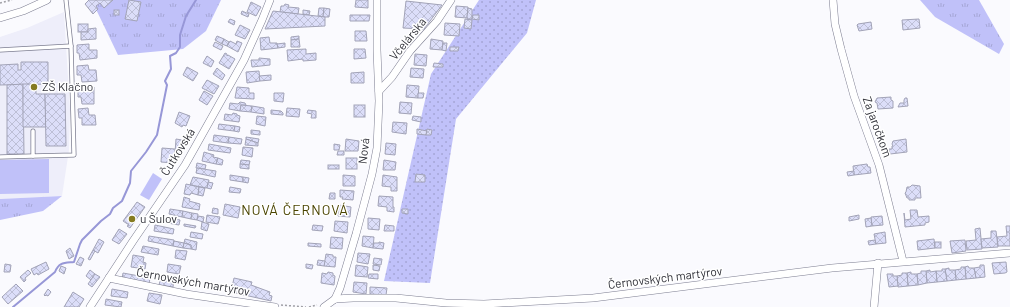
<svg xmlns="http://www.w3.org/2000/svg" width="1010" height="307" viewBox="0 0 1010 307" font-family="Barlow,sans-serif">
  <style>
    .built { fill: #eeeefa }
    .grass { fill: url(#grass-tufts) }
    .garden { fill: url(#garden-dots) }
    .pitch { fill: #c0c1f9 }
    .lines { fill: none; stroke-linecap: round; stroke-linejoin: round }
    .stream { stroke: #9797d7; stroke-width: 2 }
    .building { fill: url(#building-cross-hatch); stroke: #a2a3b7 }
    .lane-casing { stroke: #7d7e91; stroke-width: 5 }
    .street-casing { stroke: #7d7e91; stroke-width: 8 }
    .path { stroke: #a0a0a6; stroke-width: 1.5; stroke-dasharray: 2 2; stroke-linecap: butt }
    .lane { stroke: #fff; stroke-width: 3.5 }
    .street { stroke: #fff; stroke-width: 7 }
    .poi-dot { fill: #857b21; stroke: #fff; stroke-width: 1.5 }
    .labels { text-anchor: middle; stroke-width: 3; stroke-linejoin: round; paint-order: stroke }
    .street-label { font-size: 12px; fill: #303139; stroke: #fff }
    .poi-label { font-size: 12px; fill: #303139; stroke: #fff; text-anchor: start }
    .quarter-label { font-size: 14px; letter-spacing: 1px; fill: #4a4400; stroke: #fff }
  </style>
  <defs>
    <pattern id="grass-tufts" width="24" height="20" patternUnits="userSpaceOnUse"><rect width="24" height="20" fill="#c0c1f9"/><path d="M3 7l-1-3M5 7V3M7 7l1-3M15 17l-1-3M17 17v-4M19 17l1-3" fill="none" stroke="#a5a6d6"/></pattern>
    <pattern id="garden-dots" width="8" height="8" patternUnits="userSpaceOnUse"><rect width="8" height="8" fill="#c0c1f9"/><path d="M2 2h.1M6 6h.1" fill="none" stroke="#a5a6d6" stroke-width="1.8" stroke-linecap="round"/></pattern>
    <pattern id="building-cross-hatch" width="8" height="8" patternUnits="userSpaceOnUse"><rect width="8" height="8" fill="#dcdef9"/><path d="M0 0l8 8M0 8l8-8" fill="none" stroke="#bdbfd6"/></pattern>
  </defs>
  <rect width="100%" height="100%" fill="#fafafe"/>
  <polygon class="built" points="64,12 70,110 69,150 62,196 0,199 0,37 27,28"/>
  <g class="grass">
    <polygon points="93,0 221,0 206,31 183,49 118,55 93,3"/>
    <polygon points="920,0 979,0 1004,44 999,54 935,17"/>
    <polygon points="62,196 43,211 0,220 0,199"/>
  </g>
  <polygon class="garden" points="479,0 536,0 527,33 456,119 430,283 384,281 431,74"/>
  <g class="pitch">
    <polygon points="49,159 49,193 0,194 0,160"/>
    <polygon points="153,173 162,179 149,200 140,195"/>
  </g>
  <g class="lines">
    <path class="stream" d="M13,307L55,272C59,262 64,263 74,262L80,244L82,240L101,221L110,214L113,208L122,201L130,183L131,171L146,152L157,135L167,85L165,81L171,69L170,56L176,53L180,47V35L186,16L196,0"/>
  </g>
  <g class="building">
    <polygon points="89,0 113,0 104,8 100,3 96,6 98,9 93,14 85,4"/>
    <polygon points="129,0 141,2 137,21 125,19"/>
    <polygon points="356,0 368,0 368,8 355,7"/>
    <polygon points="406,1 442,5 424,29 403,28"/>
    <polygon points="251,2 261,7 256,16 247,12"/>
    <polygon points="285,4 289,5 288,7 299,8 298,14 280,12 281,6 284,6"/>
    <polygon points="456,6 468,7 467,18 455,17"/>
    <polygon points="319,8 324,8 323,17 318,16"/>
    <polygon points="324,8 330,9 329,17 323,17"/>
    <polygon points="468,8 472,9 472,19 468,19 467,17"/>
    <rect x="114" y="10" width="5" height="5"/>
    <polygon points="303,10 310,11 309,15 303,14"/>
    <polygon points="242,11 249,14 248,17 241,14"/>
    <polygon points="273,11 325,17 325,26 265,29"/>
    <polygon points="350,15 370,15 369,21 350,21"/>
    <polygon points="473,15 479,15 479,20 472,19"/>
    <polygon points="230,19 235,21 234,25 228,22"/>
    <polygon points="465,19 472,20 471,29 464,28"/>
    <polygon points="919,19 920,28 903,30 902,20"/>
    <polygon points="871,22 872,29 859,31 857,25 858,24"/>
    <polygon points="445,23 460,24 459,36 444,35"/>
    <rect x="78" y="24" width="10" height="8"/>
    <polygon points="240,25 250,30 245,39 235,35"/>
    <polygon points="96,28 96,39 81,40 81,32 88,32 88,29"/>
    <polygon points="355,31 366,31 367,41 355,41"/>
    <polygon points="217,36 224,39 222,44 215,40"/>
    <polygon points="299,36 299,39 291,40 291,37"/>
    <polygon points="269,37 270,43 277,43 278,48 261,50 260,38"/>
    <polygon points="224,39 229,42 227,46 222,44"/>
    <polygon points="299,39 300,47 291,47 291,40"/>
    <polygon points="431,39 443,41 442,50 430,49"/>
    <polygon points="230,41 236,44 237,41 242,43 238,52 227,46"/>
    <polygon points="215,42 223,46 221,50 213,46"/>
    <polygon points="285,43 285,47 278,48 277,44"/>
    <polygon points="443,43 447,43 446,51 442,50"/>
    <polygon points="89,44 89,50 97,50 97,58 80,60 79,53 77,53 77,45"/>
    <polygon points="450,47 459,47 458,51 450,51"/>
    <polygon points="306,49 306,54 316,53 316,60 303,61 303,59 288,61 287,50"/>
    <polygon points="354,49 365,49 366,58 354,59"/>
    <polygon points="225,53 227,54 227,56 228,55 235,59 229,69 219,63"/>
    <polygon points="415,54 427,55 426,66 414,65"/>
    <polygon points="207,56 214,61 211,67 203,63"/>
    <polygon points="259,58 270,59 270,65 252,67 251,60 259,60"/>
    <polygon points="21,62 48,62 48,84 0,85 0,65 18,64 18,70 21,70"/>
    <polygon points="434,63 443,64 443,67 433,67"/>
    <polygon points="88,65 89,70 96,70 97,81 82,82 81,75 77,75 77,66"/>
    <polygon points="187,67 198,73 193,81 183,75"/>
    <polygon points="217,68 225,75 222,80 213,74"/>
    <polygon points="411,68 424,69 423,78 410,77"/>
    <polygon points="259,71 260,81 247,83 246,72"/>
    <polygon points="364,72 364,83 351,83 351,73"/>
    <polygon points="271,75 271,80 260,81 259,76"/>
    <polygon points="207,80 219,86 214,94 202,88"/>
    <polygon points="23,84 24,154 7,154 7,85"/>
    <polygon points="23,84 36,84 36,94 45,94 46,127 23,127"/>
    <polygon points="407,85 419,86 418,98 406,97"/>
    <polygon points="78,87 94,87 94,104 82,104 81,97 78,97"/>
    <polygon points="237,87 249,88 249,93 254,93 254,99 235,98"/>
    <polygon points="204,91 213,96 207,105 199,100"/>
    <polygon points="274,93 284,93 283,102 274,101"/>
    <polygon points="418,93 424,93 423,98 418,98"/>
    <polygon points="45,94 65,94 66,146 46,146"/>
    <polygon points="891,97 891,100 893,101 893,108 878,109 877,103 875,102 877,98"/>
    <polygon points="905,98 907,98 908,106 898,107 900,103 904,103 904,100"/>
    <polygon points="240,102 245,103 246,105 241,105 240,111 229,109 230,103 238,104"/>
    <polygon points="400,102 412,103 411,114 399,113"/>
    <polygon points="241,105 252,106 251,112 240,111"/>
    <rect x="354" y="105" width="11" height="12"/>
    <polygon points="252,106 264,108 264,114 251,112"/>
    <polygon points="88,108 89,115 95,115 96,125 82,125 82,118 79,118 78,109"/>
    <polygon points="287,108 300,109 299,117 286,116"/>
    <polygon points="271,110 281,111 283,113 283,115 271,114"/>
    <polygon points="308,110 316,111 316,118 311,118 312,114 307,113"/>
    <polygon points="179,112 190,116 186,126 183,125 182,127 175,123"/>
    <polygon points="233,113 237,114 237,115 240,116 239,122 224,120 225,114 232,115"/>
    <polygon points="257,116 266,117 265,126 256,124"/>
    <polygon points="413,116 421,117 421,122 412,120"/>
    <polygon points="393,122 407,123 406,134 392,132"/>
    <polygon points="219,124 235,126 234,131 218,129"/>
    <polygon points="235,126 240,127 239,132 234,131"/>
    <polygon points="417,129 427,131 426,135 417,134"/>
    <polygon points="427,129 432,130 431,135 426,135"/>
    <polygon points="251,130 260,131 260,135 251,134"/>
    <polygon points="214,135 229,137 228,143 213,141"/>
    <polygon points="229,137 242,139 241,144 228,143"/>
    <polygon points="246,137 259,139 258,143 246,139"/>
    <polygon points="176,139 182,140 181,153 175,153"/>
    <polygon points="246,139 258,143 258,146 245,145"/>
    <polygon points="346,139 359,141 358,151 345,151"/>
    <polygon points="906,139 907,152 890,154 889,149 892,149 892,146 893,146 892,144 893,141"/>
    <polygon points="386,143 396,144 395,155 385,154"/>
    <polygon points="209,144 231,148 230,153 208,150"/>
    <polygon points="334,144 340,145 339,150 334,150"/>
    <polygon points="243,147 253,148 252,157 242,155"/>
    <polygon points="162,148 175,149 174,163 161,162"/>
    <polygon points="338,151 344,151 344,155 337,155"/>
    <polygon points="204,152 214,155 213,157 218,158 216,164 202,161"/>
    <polygon points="218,158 223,160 222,165 216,164"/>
    <rect x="346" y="158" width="11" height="11"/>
    <polygon points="241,160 250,161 249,165 240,164"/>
    <polygon points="384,160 396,162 395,170 383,170"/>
    <polygon points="197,163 206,165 205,169 196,168"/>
    <polygon points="240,164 249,165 249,169 240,168"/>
    <polygon points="867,164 868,167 870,167 871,173 854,175 853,166"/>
    <rect x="328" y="165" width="11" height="4"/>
    <polygon points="197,168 216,171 215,177 196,173"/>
    <polygon points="854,171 854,175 848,176 847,172"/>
    <polygon points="416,174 425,175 425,182 415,182"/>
    <polygon points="230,175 243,177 243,182 230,180"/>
    <polygon points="343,175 355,176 355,186 343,186"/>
    <polygon points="383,175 397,177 397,191 391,191 391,187 382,186"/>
    <polygon points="193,177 209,180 207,188 190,185"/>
    <polygon points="243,177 249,178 248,183 243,182"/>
    <polygon points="208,182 213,183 211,189 207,188"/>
    <polygon points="186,184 199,187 198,195 191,193 190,195 184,194"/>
    <polygon points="912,185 920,186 921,198 915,198 915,200 909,200 909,198 907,198 905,193 906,192 907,187 910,187"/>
    <polygon points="199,187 205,188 203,196 198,195"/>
    <polygon points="230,187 241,189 240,193 229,192"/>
    <polygon points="340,190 354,191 353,200 342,199 343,197 340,197"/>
    <polygon points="330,193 335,193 335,199 329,199"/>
    <polygon points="379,196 393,197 393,207 394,207 394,212 387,211 387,207 378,206"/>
    <polygon points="184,197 190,199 189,201 200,204 199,210 182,207"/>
    <polygon points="137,202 145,207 130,228 127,226 129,225 123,221"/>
    <polygon points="225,204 240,207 238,218 223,215"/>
    <polygon points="339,205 351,207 350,217 338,216"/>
    <polygon points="213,208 218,209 218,214 212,213"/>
    <polygon points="170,209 183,211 182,217 169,214"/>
    <polygon points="402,209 408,209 408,214 402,213"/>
    <polygon points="910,210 917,210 918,217 929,216 929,222 925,223 925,225 905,227 904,213 905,220 911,219"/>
    <polygon points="183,211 192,213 191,219 182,217"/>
    <polygon points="192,213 198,214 197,220 191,219"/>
    <polygon points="207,215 220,217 218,224 206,222"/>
    <polygon points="859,215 859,219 849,221 849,217"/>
    <polygon points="198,216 204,217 203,222 197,220"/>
    <polygon points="882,216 883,225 872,226 871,217"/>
    <polygon points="163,217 180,220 179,225 162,222"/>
    <polygon points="368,218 380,219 379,230 368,229"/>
    <polygon points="871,218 872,226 866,227 865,219"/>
    <polygon points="335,221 348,222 347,233 334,231"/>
    <polygon points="202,222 209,224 207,231 201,229"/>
    <polygon points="184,224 196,226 195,228 184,226"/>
    <polygon points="155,225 174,229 173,234 154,231"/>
    <polygon points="313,225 323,226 322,231 312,230"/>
    <polygon points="385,225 394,226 394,231 384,231"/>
    <polygon points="1006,226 1010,226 1010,246 998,246 997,237 1007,236"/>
    <polygon points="980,228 982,249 967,250 966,241 976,240 975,229"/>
    <polygon points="119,229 127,234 119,244 112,240"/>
    <polygon points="991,231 996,231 998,247 982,248 981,239 991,238"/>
    <polygon points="191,232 203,234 202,239 190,237"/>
    <polygon points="885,232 886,243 876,244 874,234"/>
    <polygon points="149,236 174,240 173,246 148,241"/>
    <polygon points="363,236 374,237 373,248 362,246"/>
    <polygon points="331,237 343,238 342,249 330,248"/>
    <polygon points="99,239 104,242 98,253 93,250"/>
    <polygon points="185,239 197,242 196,250 191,249 191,245 184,243"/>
    <polygon points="934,239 935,248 918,250 917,241"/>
    <polygon points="875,240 876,244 869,245 868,241"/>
    <polygon points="965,240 966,251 952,253 950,241"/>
    <polygon points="174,241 184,243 183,248 173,246"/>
    <polygon points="379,242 384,243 383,249 373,248 374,243 379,243"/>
    <rect x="935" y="242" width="6" height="6"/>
    <polygon points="184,243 191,245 191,249 183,248"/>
    <polygon points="308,243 321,244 321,247 308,246"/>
    <polygon points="143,246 159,249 158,255 141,252"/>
    <polygon points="70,248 74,256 69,259 66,251"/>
    <polygon points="93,250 95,251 90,260 88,259"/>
    <polygon points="176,250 187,251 185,260 175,258"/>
    <polygon points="358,253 370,254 368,264 357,262"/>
    <polygon points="326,254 333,255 333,257 336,257 335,267 324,266"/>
    <polygon points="133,255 144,257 143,262 146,263 145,269 131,267"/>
    <polygon points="80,257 84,259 81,266 76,264"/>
    <polygon points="374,258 382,259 381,265 373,264"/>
    <polygon points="318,260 325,261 324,266 317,265"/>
    <polygon points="46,262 49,269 38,275 37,273 34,275 31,269"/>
    <polygon points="1006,262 1007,272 1005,273 994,274 992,263"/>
    <polygon points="5,264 11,265 10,272 4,272"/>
    <polygon points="168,264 181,266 179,274 167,272"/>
    <polygon points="306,264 313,265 312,269 306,268"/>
    <polygon points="356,265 368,267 367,277 355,276"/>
    <polygon points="373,265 380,266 379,271 373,270"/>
    <polygon points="980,265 984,265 985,277 976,278 974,268 980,267"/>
    <polygon points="61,266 66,268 64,274 59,271"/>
    <polygon points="968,266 969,268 974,268 976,278 966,279 965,267"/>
    <polygon points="961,267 965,267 966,279 956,280 955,270 961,269"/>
    <polygon points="949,268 949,270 955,270 956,280 947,281 945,269"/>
    <polygon points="942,269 945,269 947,281 937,282 936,271 942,271"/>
    <polygon points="28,270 31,273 25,278 26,280 24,282 20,277"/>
    <polygon points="90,270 95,274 91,280 86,276"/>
    <polygon points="930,270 930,272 936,271 937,282 927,283 926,271"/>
    <polygon points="921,271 926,271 927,283 918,285 917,274 921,273"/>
    <polygon points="328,272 333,273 333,275 335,276 334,285 321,283 322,273 327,274"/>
    <polygon points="911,272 911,274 917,274 918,285 908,286 907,273"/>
    <polygon points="123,273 150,278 149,284 122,279"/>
    <polygon points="902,273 907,273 908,286 898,287 897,276 902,275"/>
    <polygon points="95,274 100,277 92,287 88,284"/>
    <polygon points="369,274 378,274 378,279 368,278"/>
    <polygon points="887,274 893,274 893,276 897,276 898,286 889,287"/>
    <polygon points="161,277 174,279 173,287 159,285"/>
    <polygon points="234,278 252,282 251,285 270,292 269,295 272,296 271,301 231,292"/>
    <polygon points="354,282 367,283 366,294 353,292"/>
    <polygon points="16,284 23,291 8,304 2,297"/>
    <polygon points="370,287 387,288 386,295 370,294"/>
    <polygon points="48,289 51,292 48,296 46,295 45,296 44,295"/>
    <polygon points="112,289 128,292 127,298 111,296"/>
    <polygon points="73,292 84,299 79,307 64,307"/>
    <polygon points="149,293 162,295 160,304 147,301"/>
    <polygon points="106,299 122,302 121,307 105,305"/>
  </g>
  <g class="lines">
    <g class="lane-casing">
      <g id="lane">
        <polyline points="66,0 71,46"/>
        <polyline points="0,50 71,46 74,155 33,156 33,131"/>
        <polyline points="0,157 33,156"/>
      </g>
    </g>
    <g class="street-casing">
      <g id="street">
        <polyline points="833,0 835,24 841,49 854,96 879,165 903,261"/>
        <polyline points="0,18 23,11 47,0"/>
        <polyline points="379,91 392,77 410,51 437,21 451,0"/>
        <polyline points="109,278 186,294 275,307"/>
        <polyline points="335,299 340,288 356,234 372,174 377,148 379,101 377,50 377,0"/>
        <polyline points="90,307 133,241 185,165 244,60 262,20 270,0"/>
        <polyline points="324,307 335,299 353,298 396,298 446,303 484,304 593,298 832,268 1010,253"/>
        <polyline points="874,307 878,263"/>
      </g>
    </g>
    <g class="path">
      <polyline points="0,3 12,0"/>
      <polyline points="281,305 306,307"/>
      <polyline points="309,307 317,305"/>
    </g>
    <use href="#lane" class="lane"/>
    <use href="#street" class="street"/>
  </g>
  <g class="poi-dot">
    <circle cx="34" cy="87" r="4"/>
    <circle cx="132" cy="219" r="4"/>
  </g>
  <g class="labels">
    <g class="street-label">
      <text transform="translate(408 39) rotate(-51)" y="4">Včelárska</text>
      <text transform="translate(877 127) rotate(70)" y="4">Za jaročkom</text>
      <text transform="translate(364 151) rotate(-83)" y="4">Nová</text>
      <text transform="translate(178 152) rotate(-58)" y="4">Čutkovská</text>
      <text transform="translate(665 278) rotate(-7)" y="4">Černovských martýrov</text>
      <text transform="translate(193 282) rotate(10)" y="4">Černovských martýrov</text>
    </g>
    <g class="poi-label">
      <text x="42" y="91">ZŠ Klačno</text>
      <text x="140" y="223">u Šulov</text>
    </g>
    <g class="quarter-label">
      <text x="295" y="215">NOVÁ ČERNOVÁ</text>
    </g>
  </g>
</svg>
